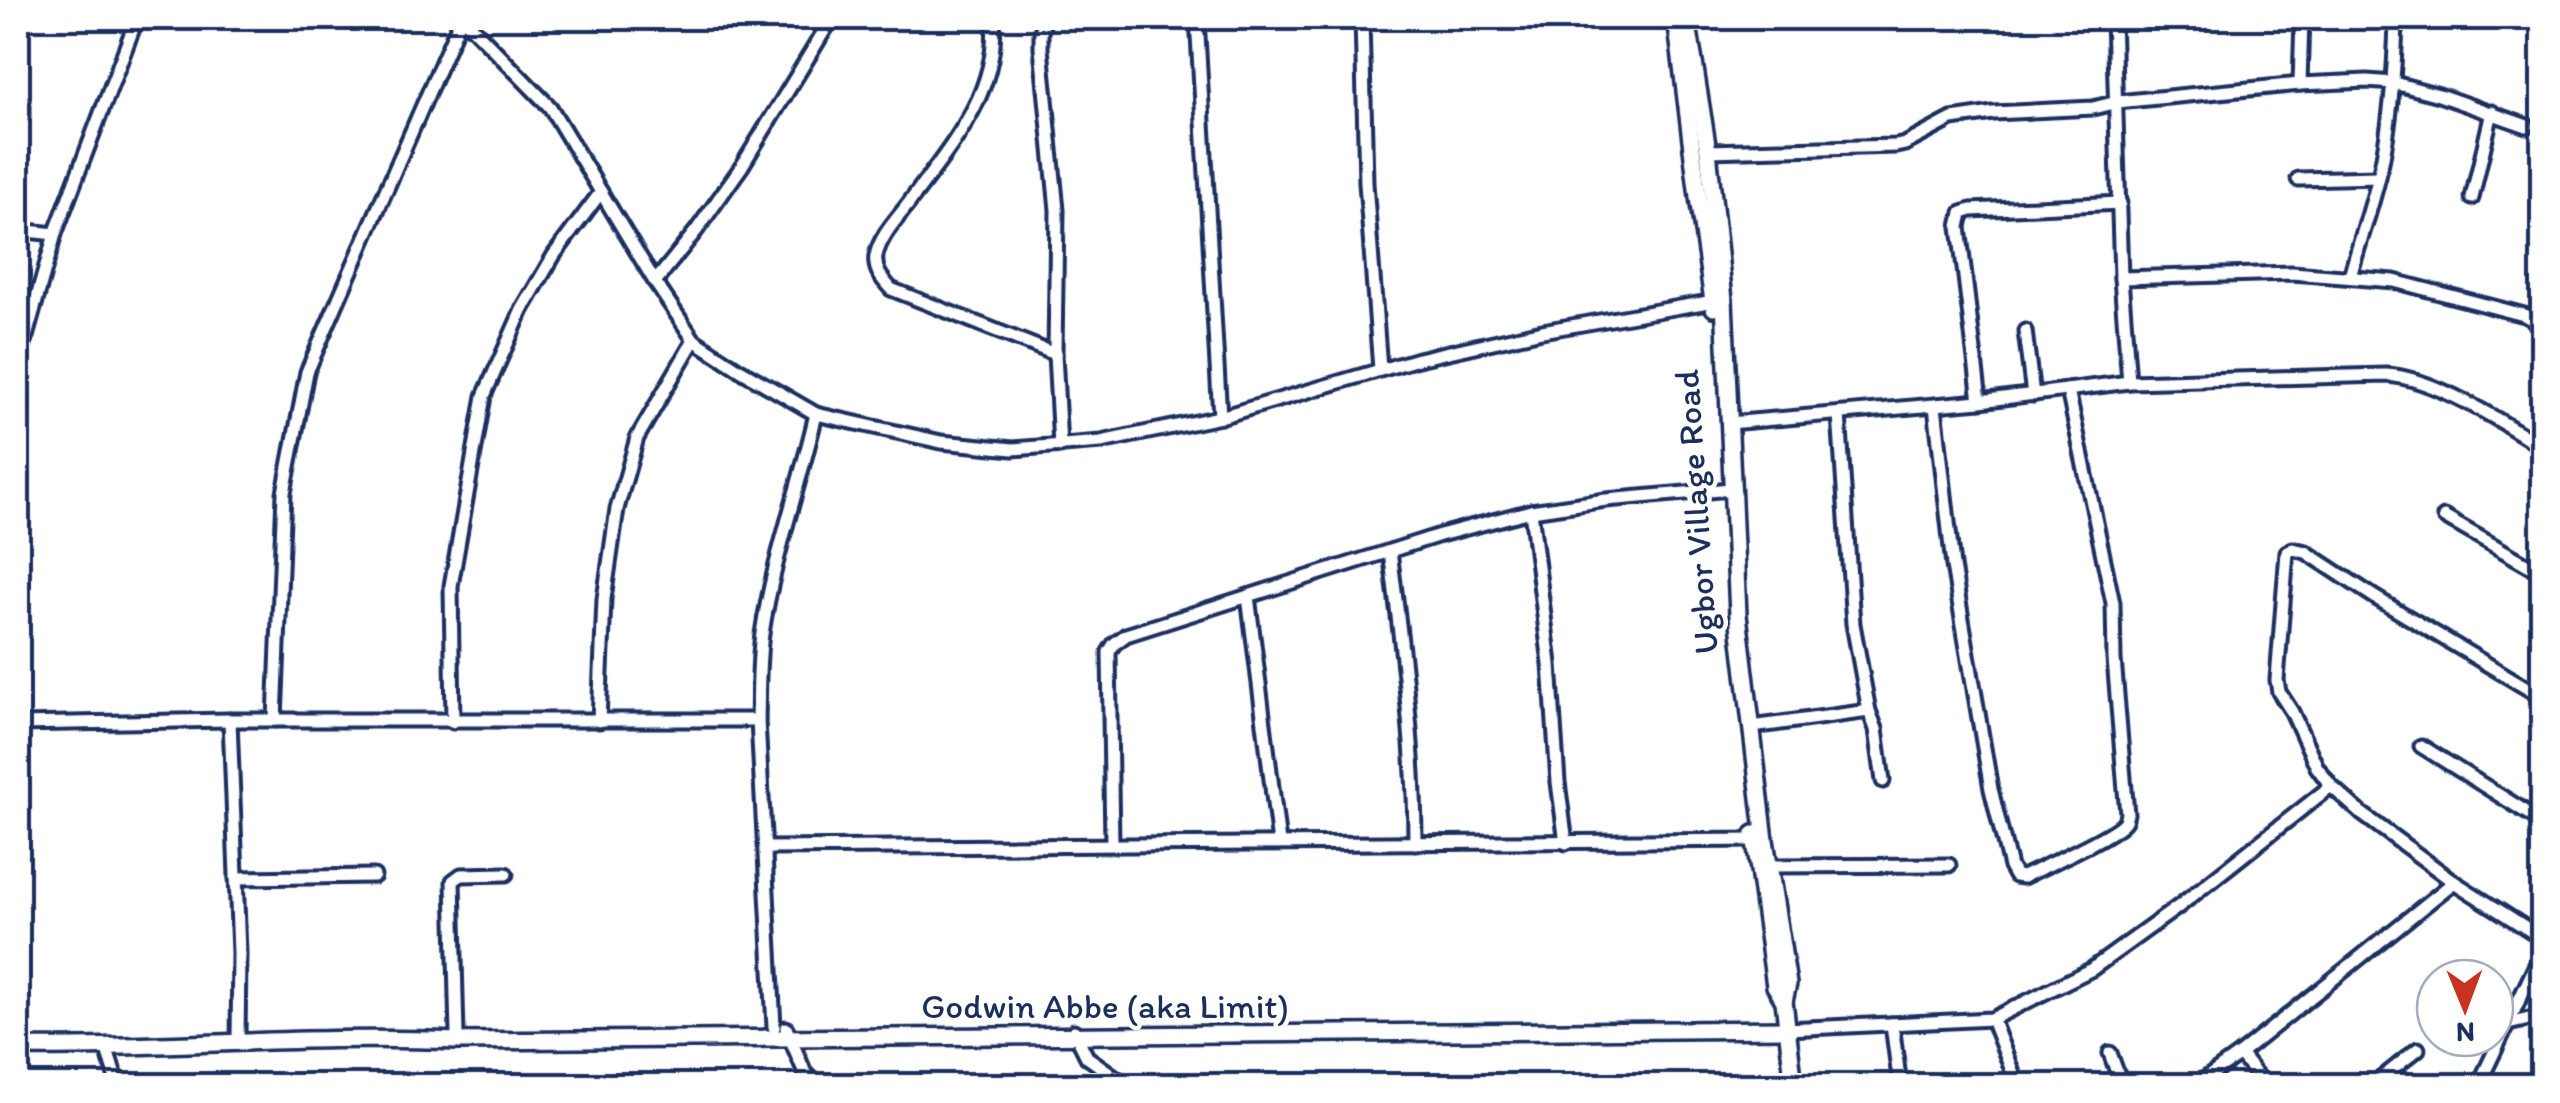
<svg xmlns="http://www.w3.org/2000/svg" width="2560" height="1103" viewBox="0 0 2560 1103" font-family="Itim,sans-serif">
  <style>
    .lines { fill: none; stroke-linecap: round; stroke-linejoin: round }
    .street-casing { stroke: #1b2f5e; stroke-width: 19 }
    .secondary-casing { stroke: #1b2f5e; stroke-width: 22 }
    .street { stroke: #fff; stroke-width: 11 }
    .secondary { stroke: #fff; stroke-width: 15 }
    .labels { text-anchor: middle; stroke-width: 9; stroke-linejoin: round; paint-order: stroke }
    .street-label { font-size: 35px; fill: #1b2f5e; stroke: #fff }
  </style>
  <rect width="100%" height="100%" fill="#fff"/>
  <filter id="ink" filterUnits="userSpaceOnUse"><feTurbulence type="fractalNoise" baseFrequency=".01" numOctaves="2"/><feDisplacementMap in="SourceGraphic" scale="20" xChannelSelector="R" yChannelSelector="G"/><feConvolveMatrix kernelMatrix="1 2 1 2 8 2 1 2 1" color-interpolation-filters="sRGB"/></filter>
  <g filter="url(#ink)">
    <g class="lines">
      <g class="street-casing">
        <g id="street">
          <polyline points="463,18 550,107 655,282 694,340 740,370 816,414 941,442 1013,449 1101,442 1220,417 1418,359 1542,331 1720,300"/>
          <path d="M993,18C1000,92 950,147 909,203C897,219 880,236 876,256C874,270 882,279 891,289L1055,354"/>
          <polyline points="1045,18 1041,32 1041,48 1057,210 1055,354 1060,446"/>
          <polyline points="1197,18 1220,417"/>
          <polyline points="1362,18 1366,183 1380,369"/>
          <polyline points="2113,18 2121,278 2129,382"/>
          <polyline points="609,21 624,18"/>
          <polyline points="2300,84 2302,18"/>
          <polyline points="1708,151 1896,146 1905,144 1952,119 1993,113 2093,108 2117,102 2300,84 2367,81 2394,83 2439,95 2527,126"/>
          <polyline points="2298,179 2379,177"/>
          <polyline points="2472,198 2492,112"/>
          <polyline points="18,230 55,234"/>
          <path d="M2350,277C2359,242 2372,208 2380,172C2391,121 2395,70 2396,18"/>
          <polyline points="2121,278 2292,273 2394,281 2524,315 2542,325"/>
          <polyline points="655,282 696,231 742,166 832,18"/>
          <polyline points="2025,331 2033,395"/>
          <polyline points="18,365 55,234 137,18"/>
          <polyline points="1980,401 1959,227 1962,213 1971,210 2120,203"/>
          <path d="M1935,406L1953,566L1991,789L2010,867L2015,876L2023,877C2041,868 2116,834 2124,822C2126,820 2126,817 2127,814L2114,659L2113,603L2068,390"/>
          <polyline points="1839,414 1853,624 1869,711 1876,729 1883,781"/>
          <path d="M1729,423L1980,401L2129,382L2386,375C2432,377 2503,422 2542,447"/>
          <polyline points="1531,511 1550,664 1558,782 1566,843"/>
          <polyline points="2444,517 2542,573"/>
          <path d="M1390,551C1402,648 1415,745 1415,843"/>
          <polyline points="1248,596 1279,843"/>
          <polyline points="2542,697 2376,598 2306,552 2293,549 2287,552 2277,680 2279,692 2292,712 2317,767 2331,786 2361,813 2454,882 2542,938"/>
          <polyline points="230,720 239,953 238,1041"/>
          <polyline points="275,720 284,493 307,372 461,18"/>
          <path d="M758,720C759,692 758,662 762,634C773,559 799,488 816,414"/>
          <polyline points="599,721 604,599 617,509 637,438 694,340"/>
          <polyline points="453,722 451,586 484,396 522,310 554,255 601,192"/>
          <polyline points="18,724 230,720 758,720 774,1027"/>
          <polyline points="1752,727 1869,711"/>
          <polyline points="2421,746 2542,822"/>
          <polyline points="1112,844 1109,652 1114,644 1126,635 1440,535 1531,511 1606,500 1731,489"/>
          <polyline points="765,848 1761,840"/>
          <polyline points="1770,866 1949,865"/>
          <polyline points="236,878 374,876"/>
          <polyline points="1992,1019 2018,1086"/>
          <polyline points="1892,1024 1900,1086"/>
          <polyline points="2508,1024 2542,1016"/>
          <polyline points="786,1028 805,1073 804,1086"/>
          <polyline points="1787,1029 1992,1019 2092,969 2178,907 2331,786"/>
          <polyline points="1074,1031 1087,1057 1128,1086"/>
          <polyline points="457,1035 453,881 461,875 506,874"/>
          <polyline points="107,1049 118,1086"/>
          <polyline points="2110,1053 2122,1086"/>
          <polyline points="2240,1054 2265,1086"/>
          <polyline points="805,1073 822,1086"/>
          <polyline points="2195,1086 2240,1054 2454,882"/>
          <polyline points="2372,1086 2418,1049"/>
          <polyline points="2478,1086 2542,952"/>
        </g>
      </g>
      <g class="secondary-casing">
        <g id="secondary">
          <polyline points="1676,18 1698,197 1714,308"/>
          <polyline points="1687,18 1708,151 1724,300 1738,615 1765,840 1788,984 1784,1001 1794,1086"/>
          <polyline points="1754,834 1775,986 1784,1001"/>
          <path d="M18,1047C164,1049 310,1034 457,1041L1787,1029"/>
        </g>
      </g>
      <use href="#street" class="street"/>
      <use href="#secondary" class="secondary"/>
    </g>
  </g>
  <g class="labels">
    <g class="street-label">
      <text transform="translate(1696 512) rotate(-94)" y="12">Ugbor Village Road</text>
      <text x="1105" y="1018">Godwin Abbe (aka Limit)</text>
    </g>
  </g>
  <rect width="2560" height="1103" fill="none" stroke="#fff" stroke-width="60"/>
  <rect x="30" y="30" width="2500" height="1043" fill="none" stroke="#1b2f5e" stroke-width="4" filter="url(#ink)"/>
  <g transform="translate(2465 1008) rotate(179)"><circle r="48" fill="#ffffff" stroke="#a4acbf" stroke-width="2.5"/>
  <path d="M0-8L18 38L0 25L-18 38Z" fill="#c8321e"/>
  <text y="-15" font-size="28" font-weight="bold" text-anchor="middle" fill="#1b2f5e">N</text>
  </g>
</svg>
